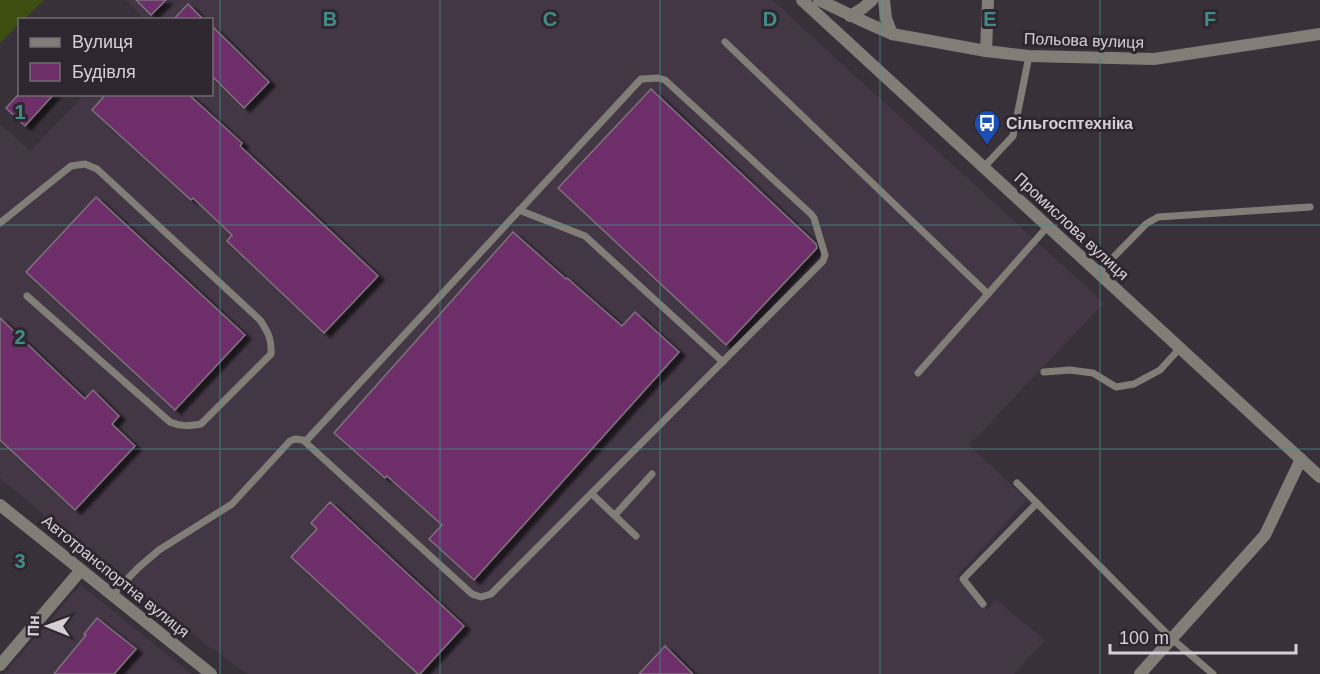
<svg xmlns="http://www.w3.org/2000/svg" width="1320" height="674" viewBox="0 0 1320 674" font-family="Arial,sans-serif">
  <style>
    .built { fill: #433645 }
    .green { fill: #3d4e11 }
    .building { fill: #6e2e69; stroke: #7d727b; stroke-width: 1.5; filter: url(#shadow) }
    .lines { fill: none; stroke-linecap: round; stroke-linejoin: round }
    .service { stroke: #817e78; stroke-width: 7 }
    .minor { stroke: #817e78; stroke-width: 12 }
    .tertiary { stroke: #817e78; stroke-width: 12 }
    .grid { fill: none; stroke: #418c88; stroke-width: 1.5; stroke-opacity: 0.55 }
    .labels { text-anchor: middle; stroke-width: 6; stroke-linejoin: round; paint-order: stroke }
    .street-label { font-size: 16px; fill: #d6d0d6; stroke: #2f2730 }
    .poi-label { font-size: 16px; font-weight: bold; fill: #d6d0d6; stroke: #2f2730; text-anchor: start }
    .grid-label { font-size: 20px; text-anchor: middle; font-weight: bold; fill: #418c88; stroke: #2f2730; stroke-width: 6; stroke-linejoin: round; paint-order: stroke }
  </style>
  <defs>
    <filter id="shadow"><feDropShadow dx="6" dy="4" stdDeviation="1.5" flood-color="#0009"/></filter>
  </defs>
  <rect width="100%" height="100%" fill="#39313a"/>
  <g class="built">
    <polygon points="125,0 772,0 1104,303 969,445 1027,500 956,577 987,610 996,600 1045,640 1014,674 247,674 134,591 0,478 0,124 30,151 84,95 212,94 212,20 145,19"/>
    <polygon points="81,585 191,674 4,674"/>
  </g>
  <polygon class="green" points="0,0 44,0 24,19 20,20 19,24 0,43"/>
  <g class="building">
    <polygon points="136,0 166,0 151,15"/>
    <polygon points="188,4 204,20 173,20"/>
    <polygon points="212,26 269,82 244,108 212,76"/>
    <polygon points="651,89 816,244 817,248 726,345 558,188"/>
    <polygon points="19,94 54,94 25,126 6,108"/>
    <polygon points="106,94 188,94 242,143 240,146 378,276 324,333 227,241 232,235 193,198 191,200 92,110"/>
    <polygon points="96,197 245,335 175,410 26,272"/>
    <polygon points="513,232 566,279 567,278 622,326 635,312 679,352 474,580 429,539 442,525 387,476 385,478 334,433"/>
    <polygon points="0,318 85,399 93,390 119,416 112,424 135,446 75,510 0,440"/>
    <polygon points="330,502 464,626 420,674 418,674 291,557 317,529 311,523"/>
    <polygon points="97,618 136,649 114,674 54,674 86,635 84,634"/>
    <polygon points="665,646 693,674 639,674"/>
  </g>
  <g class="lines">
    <g class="service">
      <polyline points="725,42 988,294"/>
      <polyline points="984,167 1013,136 1029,56"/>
      <polyline points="519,210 585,236 723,362"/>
      <path d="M0,223L71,166L85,164L97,169L260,320C268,332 272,339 271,354L201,424C189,426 181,427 170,422L27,296"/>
      <polyline points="1098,273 1146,224 1158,217 1310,207"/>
      <polyline points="1044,372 1070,370 1093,373 1116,387 1134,384 1160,370 1180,348"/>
      <polyline points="918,373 1048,226"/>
      <polyline points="1017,483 1172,639 1213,674"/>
      <polyline points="592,494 636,536"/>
      <polyline points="615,515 652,474"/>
      <polyline points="112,595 138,568 159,550 232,504 290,441 295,439 303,440 472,594 481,597 491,594 823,261 825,255 814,218 811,214 665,80 658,78 641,79 305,442"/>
      <polyline points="983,604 963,579 1037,503"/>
    </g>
    <g class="minor">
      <polyline points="819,0 867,23 892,34 986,51 1029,56 1154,59 1320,34"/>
      <polyline points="884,0 886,18 892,34"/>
      <polyline points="850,16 863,8 872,0"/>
      <polyline points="986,51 988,0"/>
      <polyline points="0,505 211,674"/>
      <polyline points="0,665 81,570"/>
      <polyline points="1140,674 1265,535 1301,459"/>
    </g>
    <polyline class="tertiary" points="802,0 1320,477"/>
  </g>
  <path class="grid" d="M220,0V674M440,0V674M660,0V674M880,0V674M1100,0V674M0,225H1320M0,449H1320"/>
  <defs>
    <g id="bus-pin" transform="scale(1.35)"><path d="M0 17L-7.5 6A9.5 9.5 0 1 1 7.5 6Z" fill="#1a4fb4" stroke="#2f2730"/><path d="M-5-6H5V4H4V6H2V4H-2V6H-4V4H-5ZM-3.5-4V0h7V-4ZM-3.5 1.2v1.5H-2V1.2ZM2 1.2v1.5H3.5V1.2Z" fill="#fff"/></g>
  </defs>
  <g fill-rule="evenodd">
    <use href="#bus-pin" x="987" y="123"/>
  </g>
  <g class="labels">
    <g class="street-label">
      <text transform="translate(1084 40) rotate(2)" y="6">Польова вулиця</text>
      <text transform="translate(1072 226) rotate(43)" y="6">Промислова вулиця</text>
      <text transform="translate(116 576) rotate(39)" y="6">Автотранспортна вулиця</text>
    </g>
    <g class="poi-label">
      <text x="1006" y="129">Сільгосптехніка</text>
    </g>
  </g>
  <g class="grid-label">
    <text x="330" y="26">B</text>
    <text x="550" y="26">C</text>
    <text x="770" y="26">D</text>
    <text x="990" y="26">E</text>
    <text x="1210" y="26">F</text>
    <text x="20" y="119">1</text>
    <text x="20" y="344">2</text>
    <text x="20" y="568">3</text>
  </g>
  <rect x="18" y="18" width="195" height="78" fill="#2f2730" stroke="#726b72" stroke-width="1.5"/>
  <rect x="30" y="38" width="30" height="9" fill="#817e78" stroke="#726b72" stroke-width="1.5"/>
  <text x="72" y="48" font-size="18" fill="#d6d0d6">Вулиця</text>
  <rect x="30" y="63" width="30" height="18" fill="#6e2e69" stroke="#726b72" stroke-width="1.5"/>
  <text x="72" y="78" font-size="18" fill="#d6d0d6">Будівля</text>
  <g transform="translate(48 626) rotate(271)" stroke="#2f2730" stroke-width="4.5" paint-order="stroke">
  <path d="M0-4.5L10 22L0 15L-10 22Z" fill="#d6d0d6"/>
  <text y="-9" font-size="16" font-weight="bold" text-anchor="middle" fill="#d6d0d6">Пн</text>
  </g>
  <path d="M1110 644v9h186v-9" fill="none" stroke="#d6d0d6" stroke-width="3"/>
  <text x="1119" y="644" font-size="18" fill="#d6d0d6" stroke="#2f2730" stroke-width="4.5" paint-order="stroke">100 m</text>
</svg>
